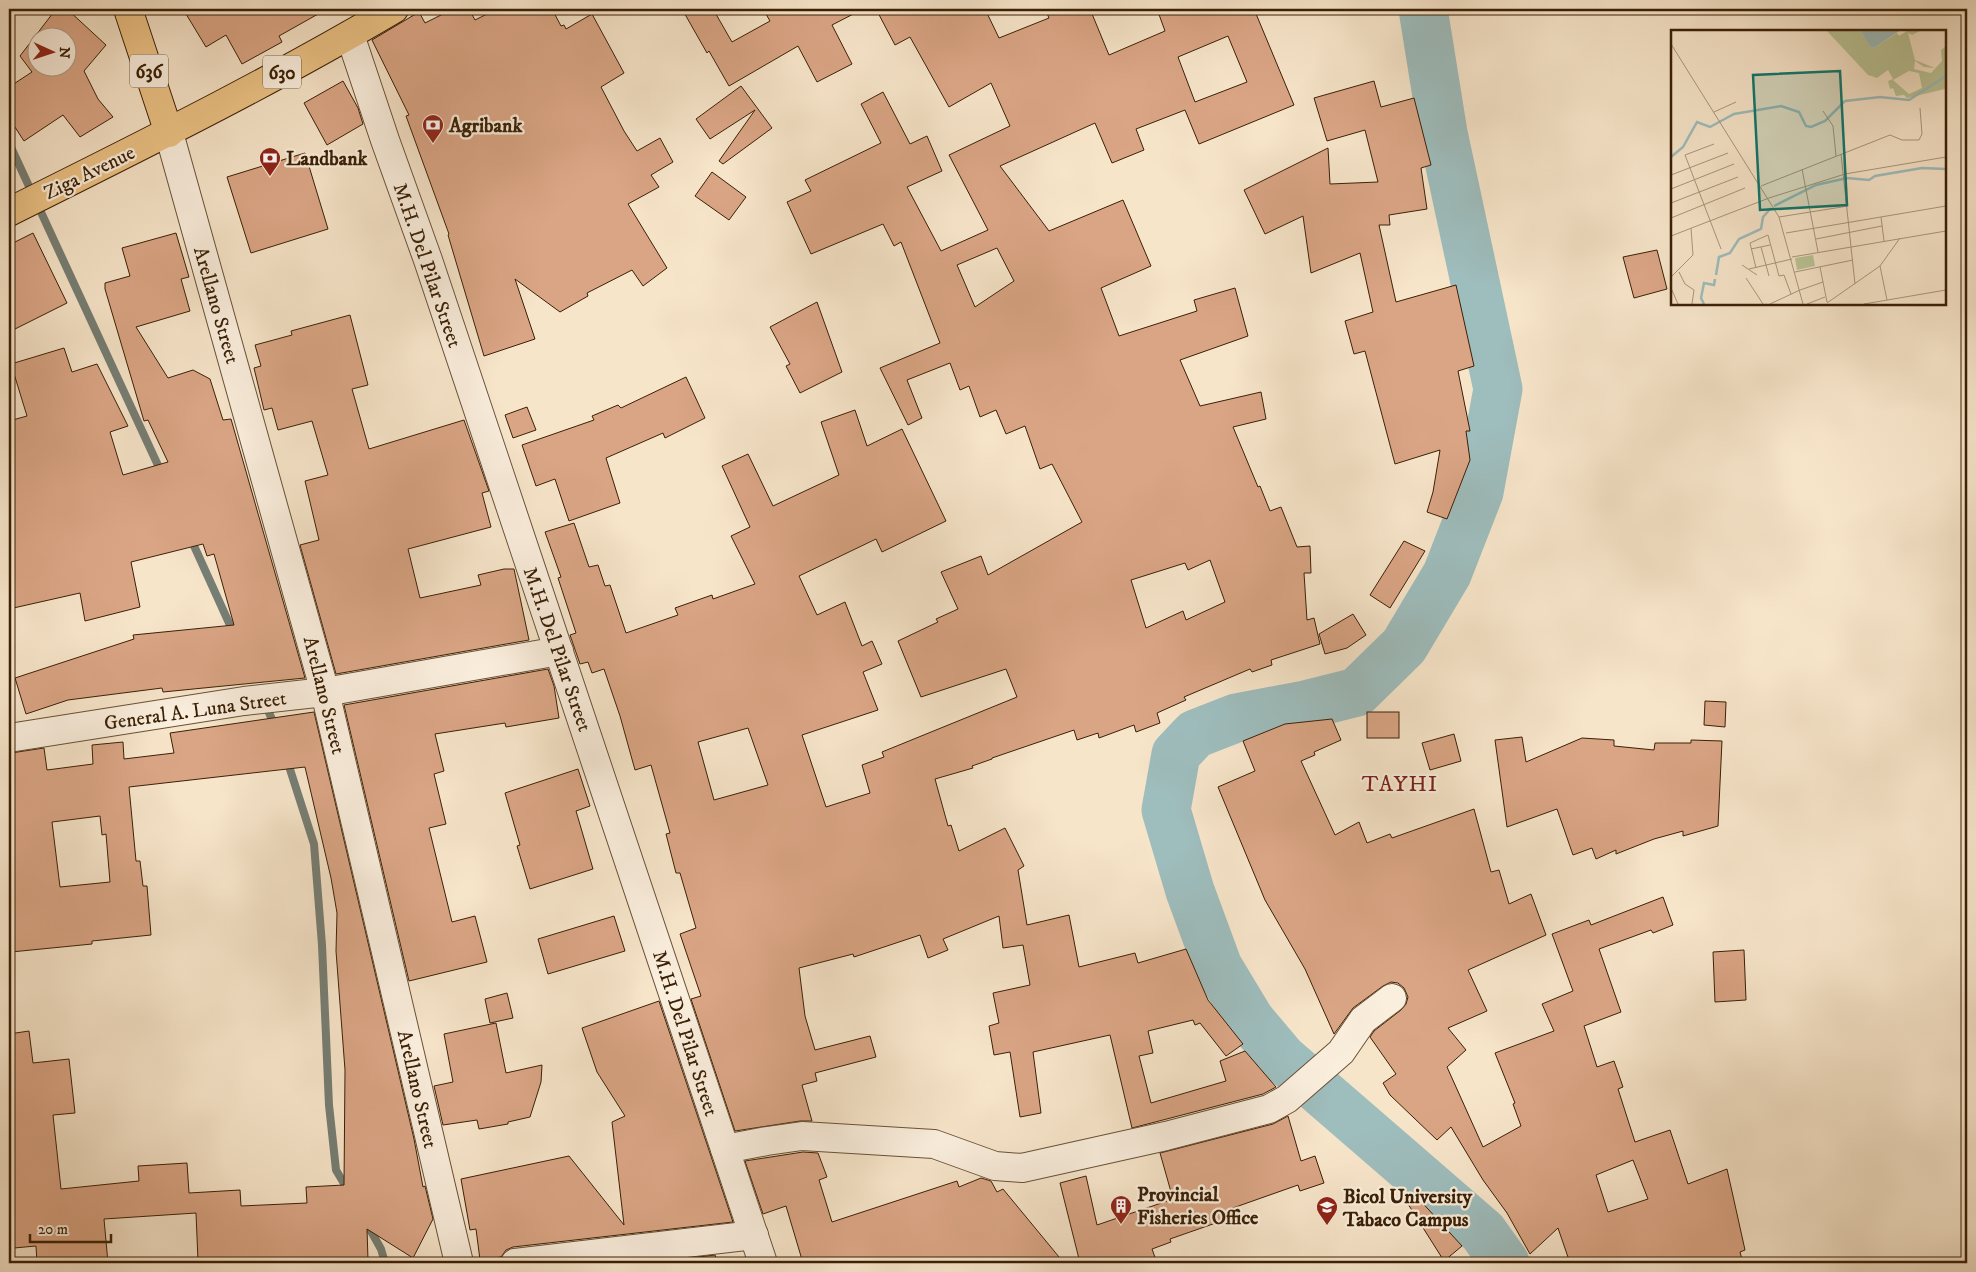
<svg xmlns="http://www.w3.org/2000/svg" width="1976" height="1272" viewBox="0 0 1976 1272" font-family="'IM FELL DW Pica',serif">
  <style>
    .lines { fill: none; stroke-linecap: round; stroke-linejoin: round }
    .stream { stroke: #767e74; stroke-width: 8 }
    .river { stroke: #9ebdbd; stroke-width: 49 }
    .building { fill: #daa585; stroke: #3a2006; fill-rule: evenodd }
    .minor-casing { stroke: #695137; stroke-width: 30 }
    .major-casing { stroke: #3a2006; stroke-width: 30 }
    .minor { stroke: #faeedd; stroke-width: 28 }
    .major { stroke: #ecc285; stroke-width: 28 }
    .labels { text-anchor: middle; stroke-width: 4.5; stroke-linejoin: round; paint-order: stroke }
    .shield { fill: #faeedd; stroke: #745e46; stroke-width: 1 }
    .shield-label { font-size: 19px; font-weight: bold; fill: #3a2006 }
    .poi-label { font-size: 20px; font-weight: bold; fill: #3a2006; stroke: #faeedd; text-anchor: start }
    .street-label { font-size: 20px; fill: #3a2006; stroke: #faeedd }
    .quarter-label { font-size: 22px; letter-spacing: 1px; fill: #7a1f14; stroke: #faeedd }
    .inset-river { fill: none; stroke: #9ebdbd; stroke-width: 2.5 }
    .inset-road { fill: none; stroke: #ab967c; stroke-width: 1 }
    .view { fill: #0f766e; fill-opacity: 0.15; stroke: #0f766e; stroke-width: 2.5 }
    .inset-edge { fill: none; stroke: #3a2006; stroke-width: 2.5 }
  </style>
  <rect width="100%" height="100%" fill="#f7e5ca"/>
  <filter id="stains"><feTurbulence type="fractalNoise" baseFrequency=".004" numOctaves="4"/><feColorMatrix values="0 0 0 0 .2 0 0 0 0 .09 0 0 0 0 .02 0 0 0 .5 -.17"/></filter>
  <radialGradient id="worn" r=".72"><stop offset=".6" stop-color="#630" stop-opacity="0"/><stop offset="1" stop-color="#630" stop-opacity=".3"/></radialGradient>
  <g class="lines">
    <g class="stream">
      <polyline points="9,143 162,474"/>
      <polyline points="190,537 234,634"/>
      <polyline points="265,704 276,728"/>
      <polyline points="287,760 314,844 322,945 329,1105 336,1170 349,1192"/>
      <polyline points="367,1224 381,1249 385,1263"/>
    </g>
    <polyline class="river" points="1423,9 1443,133 1498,389 1479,492 1447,574 1404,646 1357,692 1305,705 1236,718 1195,734 1176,754 1166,810 1190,891 1218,967 1250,1020 1282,1058 1483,1232 1505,1263"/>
  </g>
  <g class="building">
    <path d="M56,9H67L106,45L84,71L98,99L113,117L80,137L63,115L24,141L9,118V87L32,72L20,56ZM38,38H68V68H38Z"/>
    <polygon points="183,9 327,9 279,36 282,42 242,64 226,35 206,47"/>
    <polygon points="453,9 469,9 475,20 497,9 552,9 561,26 564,25 566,29 592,14 624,73 601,87 624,131 637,151 660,138 673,162 651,175 659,187 628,204 667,268 643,286 632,270 587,293 588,296 560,312 515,279 535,339 484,356 448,235 449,234 406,116 409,115 372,40 419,12 425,23"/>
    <polygon points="682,9 713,9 732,42 770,21 763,9 863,9 832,25 852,64 817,82 798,46 729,86 709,51 707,53"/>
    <path d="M876,9H985L999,38L1049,18L1045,9H1090L1109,55L1165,31L1157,9H1254L1294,105L1199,144L1185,110L1136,129L1144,150L1112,163L1095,123L1000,166L1049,231L1123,200L1151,266L1101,288L1119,336L1197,311L1194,300L1235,288L1248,336L1180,360L1200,406L1261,392L1266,419L1233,427L1258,487L1260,486L1270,511L1281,507L1297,547L1310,546L1311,573H1304L1307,620L1314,618L1320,644L1271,660L1272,665L1252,672L1250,669L1184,697L1186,700L1157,713L1160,723L1136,732L1134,725L1099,738L1098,733L1077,740L1074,730L992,758V759L972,766L973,768L935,779L948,826L951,825L959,851L1005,828L1024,866L1018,870L1027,925L1069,915L1079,967L1135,953L1138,963L1186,949L1208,1000L1243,1044L1226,1056L1200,1023L1195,1025L1193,1020L1148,1031L1153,1053L1139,1056L1151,1103L1226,1081L1220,1061L1245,1051L1276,1087L1263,1094L1132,1128L1110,1035L1033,1052L1041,1113L1020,1117L1010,1052L994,1055L989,1026L999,1023L993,993L1030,985L1023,945L1003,948L999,916L943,939L948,950L928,958L920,935L854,957L853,954L799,968L805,1016L815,1050L870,1036L876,1057L815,1073L817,1081L802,1085L812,1121H800L735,1131L691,999L701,996L680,934L696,928L680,873H676L666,834L670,833L651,765L635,770L620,716L604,669L592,673L588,662L580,664L570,635L576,633L558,578L561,577L545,532L574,523L589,567L598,565L605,586L610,585L626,633L678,615L675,608L712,595L713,599L755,584L731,536L750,527L722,466L748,454L773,506L839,475L821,422L855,410L867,446L902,429L946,521L882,552L876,539L799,576L817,615L845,602L862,646L872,641L882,664L863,672L878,710L802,735L826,807L870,793L862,765L884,757L882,752L1017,697L1006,669L921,697L898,641L938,622L936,619L958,609L941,572L981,556L988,575L1082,522L1052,464L1040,469L1025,426L1006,434L996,410L980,417L969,386L960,390L950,363L907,380L922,418L908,425L880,368L940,343L901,242L894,246L883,224L811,254L787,202L811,191L805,180L881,143L861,104L883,92L910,144L927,136L942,171L907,187L941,251L988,230L949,155L1010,126L991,83L949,107L910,37L895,45ZM1228,36L1247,82L1195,102L1178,57ZM997,248L1014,281L975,307L957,265ZM1210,560L1225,602L1186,620L1183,611L1146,628L1131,580L1185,563L1188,570ZM748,728L768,785L714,800L698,742Z"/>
    <polygon points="343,81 358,108 363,124 327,145 304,103"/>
    <polygon points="1374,81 1381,107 1414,98 1431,165 1421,168 1427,209 1389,215 1390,225 1379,225 1396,302 1456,285 1474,366 1458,371 1470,431 1466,431 1470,460 1447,519 1427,512 1433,492 1440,450 1395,464 1365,351 1354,354 1345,321 1373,312 1360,253 1311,273 1303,216 1265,234 1244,190 1328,148 1330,184 1378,182 1365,130 1327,141 1314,98"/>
    <polygon points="741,86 772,128 723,164 719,161 755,110 710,139 696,119"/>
    <polygon points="305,153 328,229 251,253 227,177"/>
    <polygon points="712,172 746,197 729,220 695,196"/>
    <polygon points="33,233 67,303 9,332 9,245"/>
    <polygon points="176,233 189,277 181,279 190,311 136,327 168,378 193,370 210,379 223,420 231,419 305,678 163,692 162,688 68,700 26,714 15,678 134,639 133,635 234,625 214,554 207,556 203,544 131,562 140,607 85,621 80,593 9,609 9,421 27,416 11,364 64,348 72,372 97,364 128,426 110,432 123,475 168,462 148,420 144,421 105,289 105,283 130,276 122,248"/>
    <polygon points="1657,250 1667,289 1634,298 1623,257"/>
    <polygon points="817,302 842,372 800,393 786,366 790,364 770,327"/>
    <polygon points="350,315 368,385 352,389 369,449 464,420 489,491 482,493 491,527 408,549 420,598 481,585 478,575 504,569 514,569 529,640 336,674 300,545 319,540 305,481 328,475 312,421 278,430 272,408 264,410 254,368 261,366 255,345 292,335 291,331"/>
    <polygon points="686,377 705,418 665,438 663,433 606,458 620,503 569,521 555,479 536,486 522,445 594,420 592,416 618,405 621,408"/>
    <polygon points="527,407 536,430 513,438 505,415"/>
    <polygon points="1404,541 1425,551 1390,608 1370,595"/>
    <polygon points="1353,614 1366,635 1347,648 1325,654 1319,634"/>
    <polygon points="548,669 554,686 559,718 506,727 505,723 435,734 444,771 434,774 446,824 429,828 452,922 475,916 487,962 409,981 344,705"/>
    <polygon points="1705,701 1726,702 1725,727 1704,725"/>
    <path d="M314,712L414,1139L423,1187L425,1186L433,1219L413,1258L367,1229L368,1260L328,1262L198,1261L196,1213L104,1219L108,1263H37L36,1246L14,1248L9,1191V1124L14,1123L9,1079V1034L29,1031L33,1063L69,1059L75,1113L53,1115L61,1189L139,1181L138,1166L187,1163L189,1193L240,1190L241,1206L307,1203L306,1187L344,1185L345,1070L336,951L337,913L331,878L305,767L129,787L136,861H140L143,886H147L151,935L92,941V944L11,952L9,928V775L13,774L11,753L44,748L47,770L93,764L92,745L123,742L124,759L174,753L170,733ZM100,816L102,835L106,834L110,882L60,887L52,822Z"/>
    <rect x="1367" y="712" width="32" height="26"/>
    <path d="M1332,719L1341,740L1314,752L1315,755L1301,761L1335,835L1359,822L1367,843L1390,834L1392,838L1474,809L1491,872L1499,870L1509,904L1531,894L1546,935L1468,970L1487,1011L1448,1028L1466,1050L1447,1067L1483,1147L1521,1126L1513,1104L1515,1103L1495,1053L1554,1031L1542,1004L1573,991L1552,934L1589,920L1591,925L1663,897L1673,925L1653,933L1651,930L1599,949L1621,1012L1584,1026L1597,1067L1614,1061L1623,1087L1618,1089L1635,1142L1670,1130L1688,1184L1727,1169L1745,1250L1740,1252L1743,1263H1570L1558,1228L1530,1254L1507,1213L1483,1180L1451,1127L1437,1140L1390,1095L1383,1083L1396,1074L1370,1037L1374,1031L1401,1010L1406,1004L1408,997L1404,988L1398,983L1391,982L1383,986L1353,1008L1334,1034L1305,969L1265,900L1218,787L1255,771L1243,741L1285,724ZM1633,1160L1648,1199L1608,1212L1596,1175Z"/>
    <polygon points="1454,734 1461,761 1430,770 1422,743"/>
    <polygon points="1522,737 1526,762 1582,738 1614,740 1614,746 1654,750 1655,743 1691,743 1691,740 1722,741 1718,826 1683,836 1683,831 1654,839 1616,854 1616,850 1596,859 1592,848 1573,855 1557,809 1507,827 1495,740"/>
    <polygon points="578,769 590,806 576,811 593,869 530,889 517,846 520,845 505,793"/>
    <polygon points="614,916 625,951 548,974 538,939"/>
    <polygon points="1744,950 1746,1000 1715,1002 1713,952"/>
    <polygon points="507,993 513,1018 490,1023 485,999"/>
    <polygon points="659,1001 733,1222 513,1247 506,1250 501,1257 480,1260 476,1229 470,1230 461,1179 569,1156 624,1225 612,1122 625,1116 597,1072 582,1028"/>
    <polygon points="496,1023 506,1073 542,1065 541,1082 530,1117 508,1122 508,1124 479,1129 477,1120 443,1125 434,1086 453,1082 444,1034"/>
    <polygon points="1288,1116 1301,1161 1315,1156 1324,1183 1300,1191 1298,1185 1230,1209 1233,1217 1170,1239 1171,1242 1152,1249 1157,1263 1080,1263 1060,1183 1086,1176 1097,1225 1173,1199 1160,1153 1273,1124"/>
    <polygon points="803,1152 818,1153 827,1177 819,1180 832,1222 957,1181 959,1187 981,1178 991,1181 997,1192 1003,1189 1064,1263 803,1263 786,1206 763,1214 745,1161"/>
    <polygon points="1417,1197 1462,1246 1444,1261 1408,1204"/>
    <polygon points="715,1255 718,1263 647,1263"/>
  </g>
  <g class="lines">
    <g class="minor-casing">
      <g id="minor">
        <polyline points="350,35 385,140 428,260 763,1263"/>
        <polyline points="169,133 325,692 459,1263"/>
        <polyline points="9,738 244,701 325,692 559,651"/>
        <polyline points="725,1149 767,1141 802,1136 934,1144 995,1166 1022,1168 1166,1136 1269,1109 1287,1099 1341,1052 1363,1020 1392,998"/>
        <polyline points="515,1263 754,1235"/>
      </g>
    </g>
    <g class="major-casing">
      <g id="major">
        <polyline points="128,9 169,133"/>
        <path d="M9,212C139,147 269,83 394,9"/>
      </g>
    </g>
    <use href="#minor" class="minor"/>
    <use href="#major" class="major"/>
  </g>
  <defs>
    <g id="bank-pin" transform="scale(1.125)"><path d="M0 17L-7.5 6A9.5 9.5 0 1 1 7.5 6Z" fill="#8f2418" stroke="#faeedd"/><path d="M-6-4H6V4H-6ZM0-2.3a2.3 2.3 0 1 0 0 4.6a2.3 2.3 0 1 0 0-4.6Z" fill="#fff"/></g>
    <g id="building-pin" transform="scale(1.125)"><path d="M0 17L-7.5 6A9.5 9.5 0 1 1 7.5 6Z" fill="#8f2418" stroke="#faeedd"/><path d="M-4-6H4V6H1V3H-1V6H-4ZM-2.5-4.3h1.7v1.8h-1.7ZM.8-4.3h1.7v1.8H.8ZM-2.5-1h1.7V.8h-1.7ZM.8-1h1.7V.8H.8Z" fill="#fff"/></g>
    <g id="university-pin" transform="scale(1.125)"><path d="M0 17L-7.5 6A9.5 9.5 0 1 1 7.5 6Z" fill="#8f2418" stroke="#faeedd"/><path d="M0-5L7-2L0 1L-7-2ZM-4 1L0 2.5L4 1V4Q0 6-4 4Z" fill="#fff"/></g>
  </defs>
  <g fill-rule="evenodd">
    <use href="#bank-pin" x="433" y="125"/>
    <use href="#bank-pin" x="270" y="158"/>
    <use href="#building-pin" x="1121" y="1206"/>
    <use href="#university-pin" x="1327" y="1207"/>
  </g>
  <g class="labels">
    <g class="shield">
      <rect x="130" y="54.5" width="38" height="33" rx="4"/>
      <rect x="263" y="55.5" width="38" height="33" rx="4"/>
    </g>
    <g class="shield-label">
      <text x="149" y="78">636</text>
      <text x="282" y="79">630</text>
    </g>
    <g class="poi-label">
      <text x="449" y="132">Agribank</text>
      <text x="286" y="165">Landbank</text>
      <text x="1137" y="1201">Provincial<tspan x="1137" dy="23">Fisheries Office</tspan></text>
      <text x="1343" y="1203">Bicol University<tspan x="1343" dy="23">Tabaco Campus</tspan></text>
    </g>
    <g class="street-label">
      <text transform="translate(89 172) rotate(-26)" y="7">Ziga Avenue</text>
      <text transform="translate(428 265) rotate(71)" y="7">M.H. Del Pilar Street</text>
      <text transform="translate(217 305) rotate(74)" y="7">Arellano Street</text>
      <text transform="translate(558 649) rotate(71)" y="7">M.H. Del Pilar Street</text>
      <text transform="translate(325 695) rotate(76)" y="7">Arellano Street</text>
      <text transform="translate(195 710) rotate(-8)" y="7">General A. Luna Street</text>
      <text transform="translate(686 1033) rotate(72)" y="7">M.H. Del Pilar Street</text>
      <text transform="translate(418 1089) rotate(77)" y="7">Arellano Street</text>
    </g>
    <g class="quarter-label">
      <text x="1400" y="791">TAYHI</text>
    </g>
  </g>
  <g transform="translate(1671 30)">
    <rect width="275" height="275" fill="#f7e5ca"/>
    <path d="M156,1H190L198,16L203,18L226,3L228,6L236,1H249L241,5L237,3L244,30L264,38L253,37L244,31L243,39L260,43L271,31L270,20L275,16V66L274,59L236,68L233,65L225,66L222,58L219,59L217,51L222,49L217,40L206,48L197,45ZM238,41L248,43L251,58L238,64L222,50ZM142,225L144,236L126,240L124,228Z" fill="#bbc598" fill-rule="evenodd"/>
    <path d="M190,1H228L203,18L198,16Z" fill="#9ebdbd"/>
    <path class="inset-river" d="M0,127L12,117L26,92L39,97L63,84L110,76L128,82L135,96L140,97L154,91L174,71L209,67L238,70L275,46M103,176L145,155L176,148L198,150L204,146L251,138L275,139M45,245L48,227L59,223L68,209L90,199L92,187L100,178M33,274L30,268L33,253L43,255L44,249"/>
    <path class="inset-road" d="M0,14L108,187L132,274M152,81L162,96L165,126M43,82L65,72M43,114L14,125L50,219M170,124L184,254M131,139L147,222M0,145L57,123M90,156L219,105L231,110H248L251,104L249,78M0,159L63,134M98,168L174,144L275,127M0,173L67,147M108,187L177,176M210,187L213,211M0,188L74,158M115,203L275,176M0,206L98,168M145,209L211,196M90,217L98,246M80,219L99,215M121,227L275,201M71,235L86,245M209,236L216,270M149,237L156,272M85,238L79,213L97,205L108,246L113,245L120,264M78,239L121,229M8,242L14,254L23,260L21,274M124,242L182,230M0,247L22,225L20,198M75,248L92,274M0,258L7,274M129,260L152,252M156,273L209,236L229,208M99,274L129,260M136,274L154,267M193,274L275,260"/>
    <path class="view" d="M169,41L176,175L89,180L82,45Z"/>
    <rect width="275" height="275" class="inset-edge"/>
  </g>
  <rect width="1976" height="1272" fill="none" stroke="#f7e5ca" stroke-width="30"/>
  <rect x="10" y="10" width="1956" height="1252" fill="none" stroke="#3a2006" stroke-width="2.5"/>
  <rect x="15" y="15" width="1946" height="1242" fill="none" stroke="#3a2006"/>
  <g transform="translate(52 52) rotate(93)"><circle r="24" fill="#faeedd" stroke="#ad9c87"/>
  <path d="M0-4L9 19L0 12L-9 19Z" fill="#8f2418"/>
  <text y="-8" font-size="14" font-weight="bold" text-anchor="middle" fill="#3a2006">N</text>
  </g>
  <path d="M30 1234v8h81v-8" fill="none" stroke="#3a2006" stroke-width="2.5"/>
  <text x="38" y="1234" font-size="15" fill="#3a2006" stroke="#faeedd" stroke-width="4" paint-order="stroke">20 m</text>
  <rect width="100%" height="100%" filter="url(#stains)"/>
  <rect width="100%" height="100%" fill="url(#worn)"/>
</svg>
